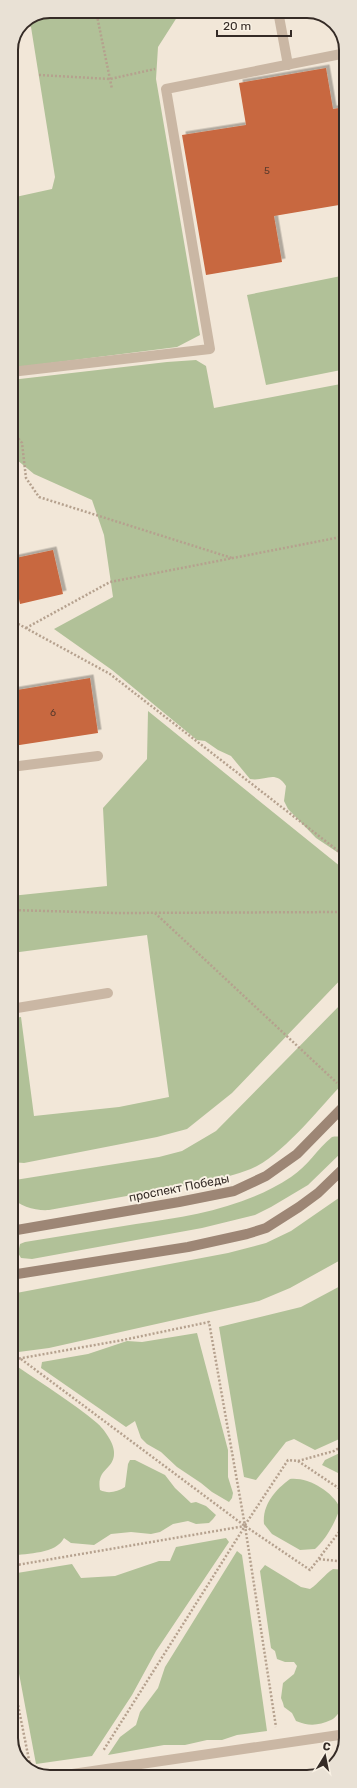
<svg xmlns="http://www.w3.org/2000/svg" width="357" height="1788" viewBox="0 0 357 1788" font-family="Rubik,sans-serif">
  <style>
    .green { fill: #b1c198 }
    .building { fill: #c8673f; filter: url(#shadow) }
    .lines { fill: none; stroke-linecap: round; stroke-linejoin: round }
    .path { stroke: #b5a18e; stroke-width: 2.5; stroke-dasharray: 2 2; stroke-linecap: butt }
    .service { stroke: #cab7a4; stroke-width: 10 }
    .secondary { stroke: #9d8675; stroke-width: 10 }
    .labels { text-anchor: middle; stroke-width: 4; stroke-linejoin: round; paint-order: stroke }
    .number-label { font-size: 10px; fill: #5a3a2c }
    .street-label { font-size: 12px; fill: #352b26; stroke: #f9f1e4 }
    .rim { fill: none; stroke: #352b26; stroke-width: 2 }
  </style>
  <defs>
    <filter id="shadow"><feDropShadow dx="3.5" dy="-3.5" stdDeviation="0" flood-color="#0004"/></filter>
  </defs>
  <rect width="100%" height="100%" fill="#f2e7d8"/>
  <g class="green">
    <polygon points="50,11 181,11 158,47 156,79 200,335 177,347 11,368 11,198 52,189 55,177 31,27 22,23"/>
    <polygon points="346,275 346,369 266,385 247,295"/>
    <path d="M196,360L206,366L214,408L346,383V858L316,838L288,809L284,801L286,786C275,769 265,782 250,779L231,756L218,750L205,741L197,740L112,670L54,629L113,597L104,535L92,500L34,474L11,455V380L167,362Z"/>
    <polygon points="148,711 346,871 346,974 232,1093 187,1129 157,1137 24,1163 11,1162 11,1018 21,1017 34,1116 119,1107 169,1097 147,935 12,953 17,995 11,996 11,896 107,886 103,808 147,759"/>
    <path d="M346,999V1080C322,1105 287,1150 257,1166C243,1173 226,1177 210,1181L49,1210C37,1211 18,1207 12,1196C10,1192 11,1187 11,1183L15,1180L159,1157L182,1151L216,1131Z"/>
    <path d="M332,1137C343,1135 348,1140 344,1150L308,1185L271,1207L255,1215L202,1228L32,1259L21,1258L18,1253L20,1244L25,1242C62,1236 99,1230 136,1224C191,1216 244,1208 291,1177C308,1166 317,1149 332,1137Z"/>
    <polygon points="346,1193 346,1257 290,1288 259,1301 49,1348 11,1353 11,1294 228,1253 266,1243 291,1231"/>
    <polygon points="346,1283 346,1436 315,1450 294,1439 286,1442 256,1480 244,1477 219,1327 301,1307"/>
    <polygon points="197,1333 228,1450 228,1477 233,1493 232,1498 229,1502 212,1492 201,1483 177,1467 161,1452 147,1444 141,1438 135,1421 126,1427 41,1368 42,1362 88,1354 127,1341 142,1342"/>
    <path d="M18,1367C44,1385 73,1403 97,1423C104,1429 114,1443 114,1452C115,1470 96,1468 100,1490C108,1494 117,1492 125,1487L128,1464L130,1460H135L165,1475L175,1488L191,1503L196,1502L206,1506L216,1515L213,1519L209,1523L196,1524L188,1521L173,1524L160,1532L151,1534L131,1532L111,1534L94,1545L71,1543L64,1538C56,1554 28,1553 11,1556V1368Z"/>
    <polygon points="346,1450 346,1477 322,1465 325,1460"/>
    <path d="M290,1479C308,1477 332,1491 340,1508C335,1523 326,1539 315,1549L300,1550L272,1534L264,1524C262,1505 275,1490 290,1479Z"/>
    <polygon points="226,1538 229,1542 156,1651 132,1695 92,1756 36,1764 11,1631 11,1574 72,1564 81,1578 115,1576 159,1561 170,1561 176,1547"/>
    <polygon points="237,1551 242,1555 267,1731 237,1735 222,1740 207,1740 185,1745 164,1745 108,1755 120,1737 136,1725 140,1712 158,1688 165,1667"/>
    <path d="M265,1565L301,1587L310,1589C319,1583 324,1575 333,1569L346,1570V1709H342C339,1712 335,1719 331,1720C318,1726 308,1726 296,1721L292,1713L284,1707L283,1703L281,1698L283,1683L294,1674L297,1666L294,1662H285L277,1659L275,1651L271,1648L260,1571Z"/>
    <polygon points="11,1701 23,1762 21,1763 11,1743"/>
    <polygon points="329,1767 312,1777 263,1777"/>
  </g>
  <g class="building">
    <polygon points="326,68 333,109 346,107 346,240 339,205 274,216 282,262 206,275 182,135 246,125 239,83"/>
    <polygon points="53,550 63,594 20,604 11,559"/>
    <polygon points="90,678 98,733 13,746 11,691"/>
  </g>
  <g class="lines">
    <g class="path">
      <polyline points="96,11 112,89"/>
      <polyline points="39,75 110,79 155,69"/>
      <polyline points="11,429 22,443 26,478 39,497 232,558"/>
      <polyline points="11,620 110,674 346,857"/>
      <polyline points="26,628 110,582 346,536"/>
      <polyline points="11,910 116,913 346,912"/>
      <polyline points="155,913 337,1083"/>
      <polyline points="21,1359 245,1526 310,1570 346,1523"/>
      <polyline points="11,1360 123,1340 209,1322 245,1526 276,1727"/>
      <polyline points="298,1461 334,1451 346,1444"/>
      <polyline points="245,1525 288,1460 298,1461 346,1493"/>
      <polyline points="319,1559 346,1562"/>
      <polyline points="11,1566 245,1526 103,1751"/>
      <polyline points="11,1670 31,1770"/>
    </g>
    <g class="service">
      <polyline points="278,11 288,65"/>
      <polyline points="11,372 210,349 166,89 346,53"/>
      <polyline points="11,767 98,756"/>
      <polyline points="11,1009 108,993"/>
      <polyline points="52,1777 346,1734"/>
    </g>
    <g class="secondary">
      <polyline points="11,1231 179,1202 234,1191 266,1176 297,1154 346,1104"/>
      <polyline points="11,1275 188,1247 247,1234 266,1228 299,1207 318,1193 346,1166"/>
    </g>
  </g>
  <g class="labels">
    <g class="number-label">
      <text x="267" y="174">5</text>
      <text x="53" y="716">6</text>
    </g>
    <g class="street-label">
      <text transform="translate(179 1188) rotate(-11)" y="4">проспект Победы</text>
    </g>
  </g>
  <path d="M0 0H357V1788H0ZM50 18H307A32 32 0 0 1 339 50V1738A32 32 0 0 1 307 1770H50A32 32 0 0 1 18 1738V50A32 32 0 0 1 50 18Z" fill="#e9e1d5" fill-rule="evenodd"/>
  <path class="rim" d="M50 18H307A32 32 0 0 1 339 50V1738A32 32 0 0 1 307 1770H50A32 32 0 0 1 18 1738V50A32 32 0 0 1 50 18Z"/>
  <g transform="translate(325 1756) rotate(10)" stroke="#f9f1e4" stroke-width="3" paint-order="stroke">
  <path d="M0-3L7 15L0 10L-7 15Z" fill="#352b26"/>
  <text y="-6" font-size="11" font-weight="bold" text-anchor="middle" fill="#352b26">С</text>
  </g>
  <path d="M217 30v6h74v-6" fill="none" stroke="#352b26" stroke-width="2"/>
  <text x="223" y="30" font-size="12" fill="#352b26" stroke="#f9f1e4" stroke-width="3" paint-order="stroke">20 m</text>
</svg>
